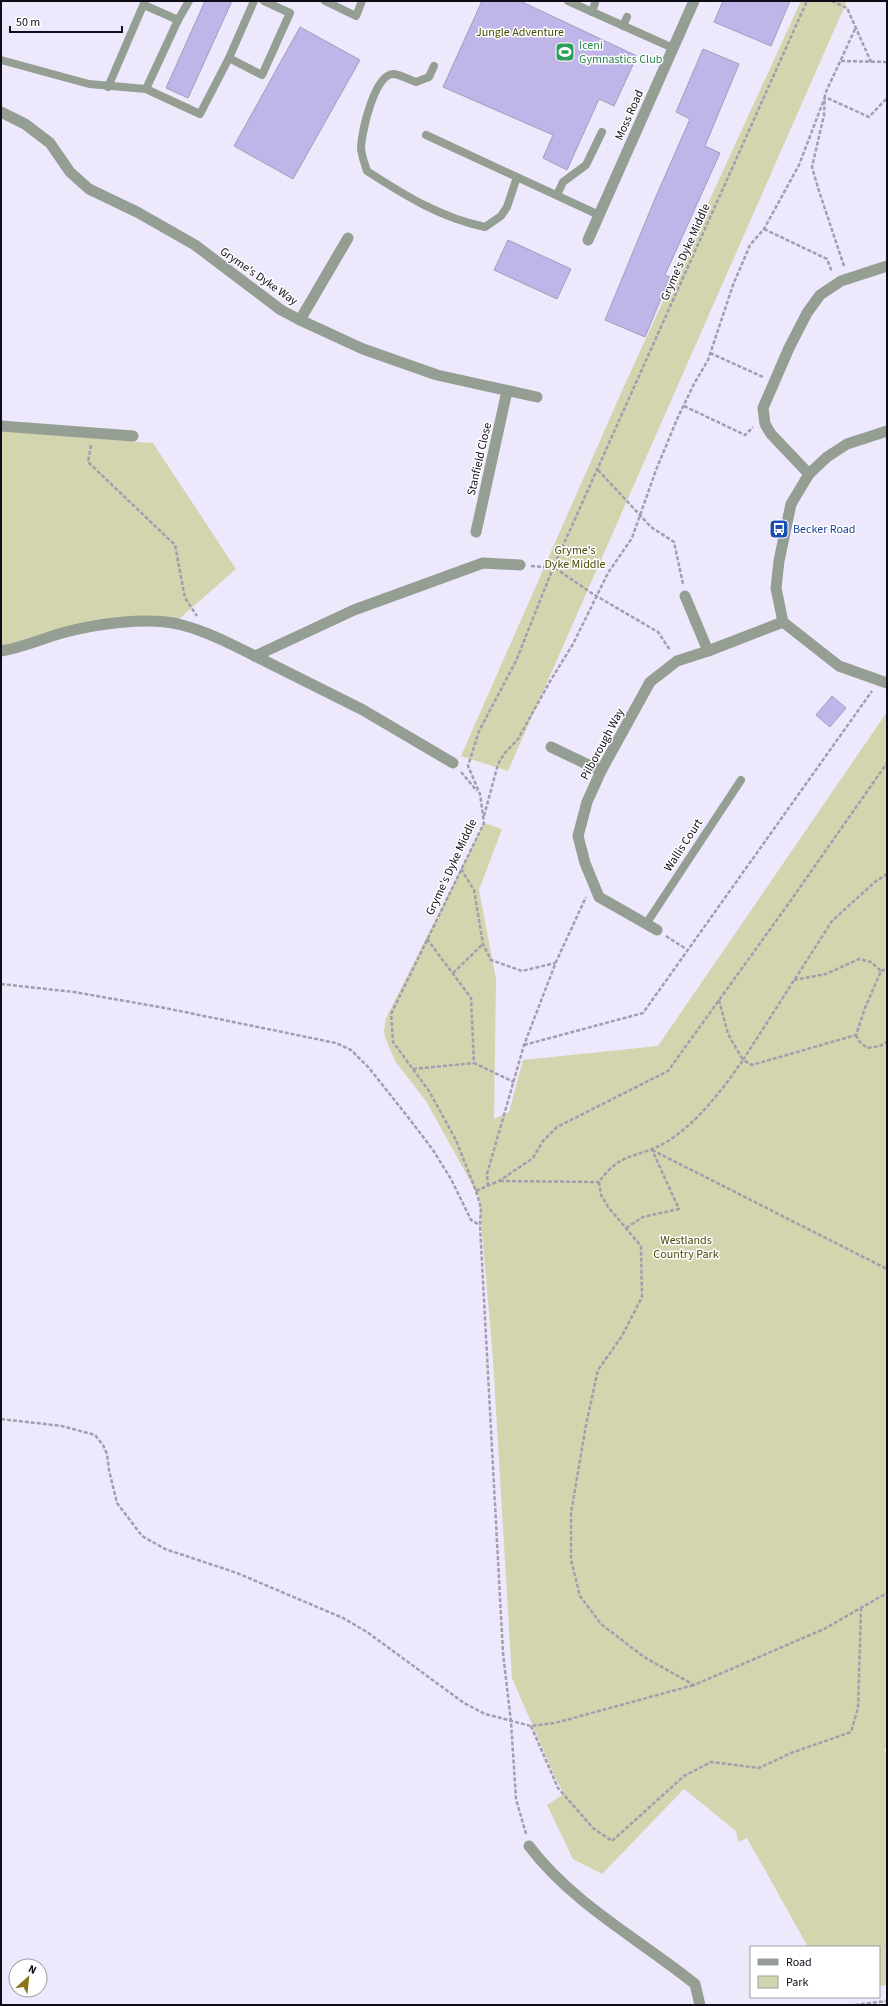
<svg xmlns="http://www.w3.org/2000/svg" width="888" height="2006" viewBox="0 0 888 2006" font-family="'Source Sans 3',sans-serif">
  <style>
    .green { fill: #d3d5af }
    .building { fill: #bfb5e9; stroke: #a29dbb }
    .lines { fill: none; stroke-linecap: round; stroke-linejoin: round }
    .path { stroke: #a39eaf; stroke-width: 2.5; stroke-dasharray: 4 2; stroke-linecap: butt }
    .service { stroke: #949e92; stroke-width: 8 }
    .minor { stroke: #949e92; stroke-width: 11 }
    .labels { text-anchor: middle; stroke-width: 3; stroke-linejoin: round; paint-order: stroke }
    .park-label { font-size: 12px; fill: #494a07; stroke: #fff }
    .leisure-label { font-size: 12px; fill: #27864d; stroke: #fff; text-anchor: start }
    .street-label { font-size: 12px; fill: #0f0c17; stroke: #fff }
    .transit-label { font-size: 12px; fill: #164399; stroke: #fff; text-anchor: start }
  </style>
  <rect width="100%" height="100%" fill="#ede8fb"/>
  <g class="green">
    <polygon points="801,1 847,1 508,771 461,756 625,384"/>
    <polygon points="1,431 153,443 236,569 179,619 149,617 1,651"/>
    <polygon points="887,712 887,1748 884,1749 887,1754 887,1985 879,1986 879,1947 808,1947 747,1838 738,1842 736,1831 684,1789 602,1874 573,1859 547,1805 564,1794 554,1775 512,1678 493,1360 479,1197 426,1101 395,1061 385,1037 384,1030 386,1018 484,823 502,829 479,890 496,979 494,1119 509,1112 523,1060 658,1046"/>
  </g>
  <g class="building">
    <polygon points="205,1 232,1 188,98 166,88"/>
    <polygon points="482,1 520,1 637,56 614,106 599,99 567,170 543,158 553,135 443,87"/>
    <polygon points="723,1 790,1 771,46 714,22"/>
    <polygon points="300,27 360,60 293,179 234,146"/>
    <polygon points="703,49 739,64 705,146 720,153 665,275 670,277 645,337 605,320 654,201 690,119 676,112"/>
    <polygon points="508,240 571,269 557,299 494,270"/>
    <polygon points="832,696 846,708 830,727 816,715"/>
  </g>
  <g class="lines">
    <g class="path">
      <polyline points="832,1 847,8 871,62"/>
      <polyline points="841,61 887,62"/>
      <polyline points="764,229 827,259 832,272"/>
      <polyline points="844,266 818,188 812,167 824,115 825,94 856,27"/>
      <polyline points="710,353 763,377"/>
      <polyline points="684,406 745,435 753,427"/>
      <polyline points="91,445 88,462 175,545 185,598 197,616"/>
      <polyline points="598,470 651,527 674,542 683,584"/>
      <polyline points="531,566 555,568 593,594 658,632 670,650"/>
      <polyline points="461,772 477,791"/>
      <polyline points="484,816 498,764 504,754 518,739 549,683 573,644 608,573 632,538 656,470 678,417 694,384 708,360 733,285 750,245 764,229 799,165 825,97 869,117 887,98"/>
      <polyline points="461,869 474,890 483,944 491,960 522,971 555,963"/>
      <polyline points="666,936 686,949"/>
      <polyline points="427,939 471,998 474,1063 514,1082"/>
      <polyline points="881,971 887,969"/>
      <polyline points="453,973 483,944"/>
      <polyline points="794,980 826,974 859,959 871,962 881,971 865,1008 856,1035 752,1065 743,1060 832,921 876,881 887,874"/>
      <polyline points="1,984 74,992 165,1008 336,1043 351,1050 369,1068 408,1117 433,1150 451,1179 471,1220 480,1225"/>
      <path d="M719,1000L728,1034L743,1060C722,1090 699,1121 668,1141C639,1159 621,1150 599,1182L601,1195L608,1207L641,1246L642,1297L622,1336L598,1370L586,1425L571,1513V1560L580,1596L601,1624L644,1657L694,1685L824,1629L887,1593"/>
      <polyline points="856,1035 859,1041 867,1048 880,1046 887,1042"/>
      <polyline points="524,1045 643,1013 872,691"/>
      <polyline points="413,1069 474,1063"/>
      <polyline points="652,1150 887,1269"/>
      <polyline points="500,1181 599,1182"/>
      <polyline points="488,1186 487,1174 524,1045 556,962 586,897"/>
      <polyline points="476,1191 499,1181 533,1158 543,1141 557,1127 668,1071 789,903 887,763"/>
      <polyline points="626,1228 643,1217 679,1209 652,1150"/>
      <polyline points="1,1419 62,1426 95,1435 103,1445 107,1454 109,1470 117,1503 142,1536 165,1549 237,1573 343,1618 367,1632 464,1703 485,1714 531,1726 555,1723 694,1685"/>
      <polyline points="531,1726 558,1788 593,1828 612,1841 684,1776 711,1762 759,1768 791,1753 851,1732 858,1708 861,1609"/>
      <polyline points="526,1834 516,1799 511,1722 503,1653 480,1225 481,1208 476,1191 456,1140 429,1091 393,1042 391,1014 484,823 480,794 468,766 479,731 516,661 553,568 807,1"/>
      <polyline points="855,2005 887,2001"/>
    </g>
    <g class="service">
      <polyline points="325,1 356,16 362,1"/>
      <polyline points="568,1 673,48"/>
      <polyline points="144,5 178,20"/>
      <polyline points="592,12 595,3"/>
      <polyline points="623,26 627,17"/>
      <polyline points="229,58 262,75 290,13 264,1"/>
      <polyline points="1,60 89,84 146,89 178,20 189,1"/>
      <path d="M434,66L429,77L416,82C410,80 399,74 393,74C374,75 362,132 361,147C361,155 365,164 367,171C404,195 441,218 485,227L501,216L507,207L517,177"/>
      <polyline points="108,87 145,1"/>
      <polyline points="146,89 200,114 229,58 254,1"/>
      <polyline points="426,135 599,215"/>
      <polyline points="557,195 563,182 586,165 602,132"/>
      <polyline points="646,924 741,780"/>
    </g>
    <g class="minor">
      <polyline points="1,112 25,124 50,143 70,172 89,189 137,212 195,245 281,310 300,320 363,349 437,375 537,397"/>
      <polyline points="588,240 694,1"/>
      <polyline points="300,320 348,238"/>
      <polyline points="1,426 133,436"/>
      <polyline points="887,431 847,444 827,457 809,474 791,504 779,561 776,588 783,622 839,666 887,683"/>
      <polyline points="809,474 771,434 765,424 763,408 789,348 807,313 820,295 841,281 887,266"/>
      <polyline points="476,532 507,391"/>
      <polyline points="685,596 708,651"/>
      <path d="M1,651C22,648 41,639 62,633C95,624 149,616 182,625C208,632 231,644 255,656L354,610L483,563L520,565"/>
      <polyline points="255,656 363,710 453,763"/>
      <polyline points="551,747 601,771"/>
      <polyline points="657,930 599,897 585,863 578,836 587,802 601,771 650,682 677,661 708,651 783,622"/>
      <path d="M529,1846C573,1904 639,1939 695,1984L700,2005"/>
    </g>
  </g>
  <defs>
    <g id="stadium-square" transform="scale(1)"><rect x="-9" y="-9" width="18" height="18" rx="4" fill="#2e9e5b" stroke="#fff"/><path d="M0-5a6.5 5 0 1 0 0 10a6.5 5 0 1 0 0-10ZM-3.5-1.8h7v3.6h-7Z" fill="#fff"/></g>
    <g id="bus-square" transform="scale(1)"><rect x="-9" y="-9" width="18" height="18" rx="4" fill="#1a4fb4" stroke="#fff"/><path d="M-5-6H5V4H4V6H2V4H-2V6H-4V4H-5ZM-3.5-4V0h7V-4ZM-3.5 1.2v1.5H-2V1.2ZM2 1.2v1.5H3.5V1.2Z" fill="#fff"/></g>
  </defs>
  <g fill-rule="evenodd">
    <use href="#stadium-square" x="565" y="52"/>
    <use href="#bus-square" x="779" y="529"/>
  </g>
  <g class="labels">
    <g class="park-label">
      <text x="520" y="36">Jungle Adventure</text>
      <text x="575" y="554">Gryme's<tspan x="575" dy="14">Dyke Middle</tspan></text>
      <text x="686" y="1244">Westlands<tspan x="686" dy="14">Country Park</tspan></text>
    </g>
    <g class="leisure-label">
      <text x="579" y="49">Iceni<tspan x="579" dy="14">Gymnastics Club</tspan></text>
    </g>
    <g class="street-label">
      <text transform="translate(629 115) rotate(-66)" y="4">Moss Road</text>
      <text transform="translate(685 252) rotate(-66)" y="4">Gryme's Dyke Middle</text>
      <text transform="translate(259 276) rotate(35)" y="4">Gryme's Dyke Way</text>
      <text transform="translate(479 459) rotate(-77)" y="4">Stanfield Close</text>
      <text transform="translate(602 744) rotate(-62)" y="4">Pilborough Way</text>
      <text transform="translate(683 845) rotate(-57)" y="4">Wallis Court</text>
      <text transform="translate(451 867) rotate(-65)" y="4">Gryme's Dyke Middle</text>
    </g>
    <g class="transit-label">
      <text x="793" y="533">Becker Road</text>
    </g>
  </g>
  <rect width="888" height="2006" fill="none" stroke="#0f0c17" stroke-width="4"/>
  <rect x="750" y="1946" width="130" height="52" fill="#ffffff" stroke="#9f9ea2"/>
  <rect x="758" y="1959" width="20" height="6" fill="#949e92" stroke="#9f9ea2"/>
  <text x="786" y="1966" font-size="12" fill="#0f0c17">Road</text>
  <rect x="758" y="1976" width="20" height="12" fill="#d3d5af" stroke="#9f9ea2"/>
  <text x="786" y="1986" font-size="12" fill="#0f0c17">Park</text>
  <g transform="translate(28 1978) rotate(27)"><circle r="19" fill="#ffffff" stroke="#9f9ea2"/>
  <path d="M0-3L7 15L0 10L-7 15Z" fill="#8a7519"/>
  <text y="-6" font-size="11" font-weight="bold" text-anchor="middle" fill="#0f0c17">N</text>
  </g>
  <path d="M10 26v6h112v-6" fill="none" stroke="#0f0c17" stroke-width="2"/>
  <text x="16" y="26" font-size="12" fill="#0f0c17" stroke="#ffffff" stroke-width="3" paint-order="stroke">50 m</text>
</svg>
